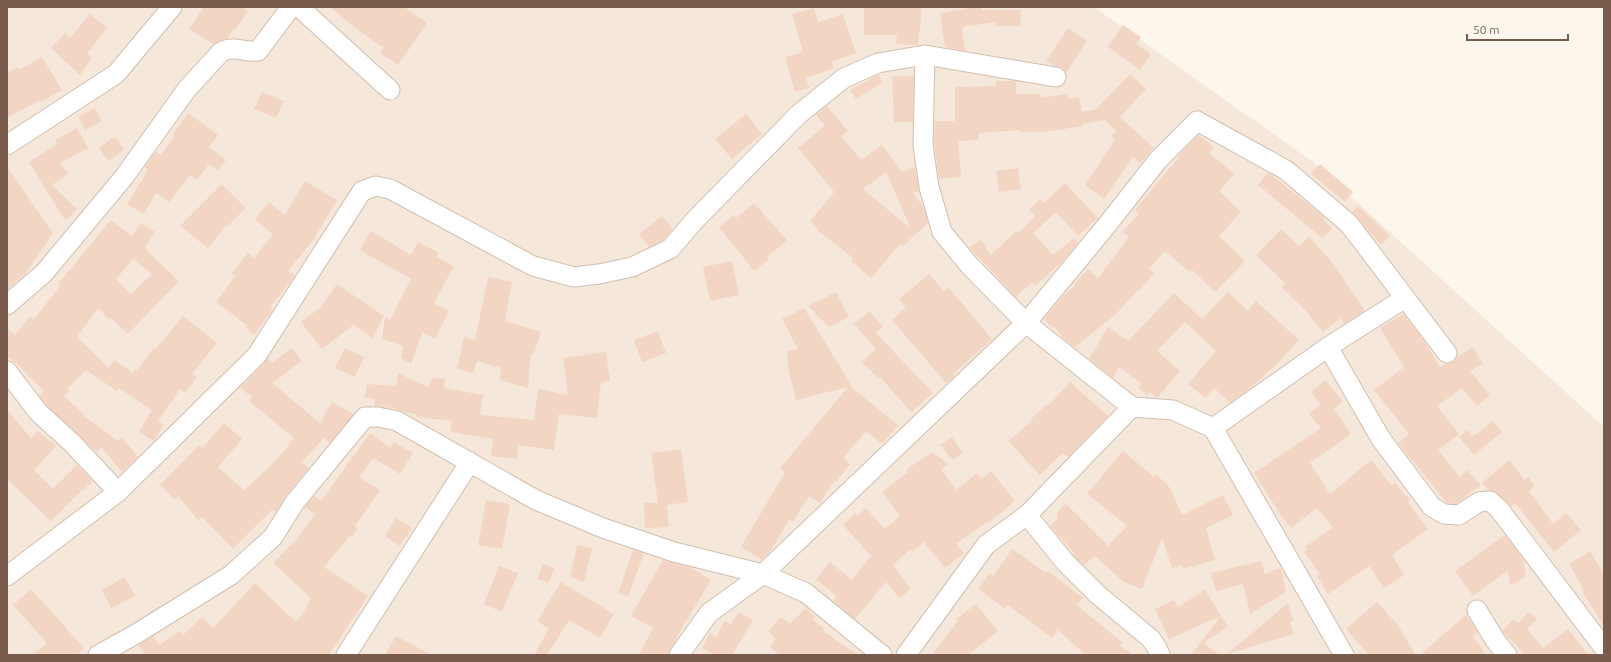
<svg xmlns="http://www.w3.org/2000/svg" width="1611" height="662" viewBox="0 0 1611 662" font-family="Ubuntu,sans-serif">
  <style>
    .residential { fill: #f5e8da }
    .building { fill: #f3d5c3; fill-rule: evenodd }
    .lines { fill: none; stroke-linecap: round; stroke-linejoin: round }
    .minor-casing { stroke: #d1beb0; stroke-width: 21 }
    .minor { stroke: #fff; stroke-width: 19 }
  </style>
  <rect width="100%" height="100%" fill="#fdf6ec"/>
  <polygon class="residential" points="7,7 1094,7 1313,162 1604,427 1604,655 7,655"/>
  <g class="building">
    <polygon points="204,7 241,7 248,11 235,30 233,29 227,39 213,44 189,29"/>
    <polygon points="330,7 404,7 427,23 398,65 380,53 384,48 358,30"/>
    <polygon points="864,7 922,7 918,45 896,44 897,35 864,35"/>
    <polygon points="976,7 981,7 982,10 1021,10 1020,26 996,26 996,22 962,27 965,51 945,47 940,13"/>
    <polygon points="814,8 818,22 843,14 856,53 831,62 834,68 806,78 809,88 795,92 785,57 803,52 792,14"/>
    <polygon points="90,14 107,28 87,53 92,58 80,75 51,48 65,33 70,38"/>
    <polygon points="1123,25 1141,37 1136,44 1151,54 1140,70 1108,47"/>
    <polygon points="1068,28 1087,41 1066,73 1063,68 1053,65 1046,61"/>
    <polygon points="42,57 62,90 41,102 40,100 7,118 7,73 18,67 19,70"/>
    <polygon points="1130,74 1146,89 1120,117 1154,148 1140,163 1133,157 1104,199 1085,185 1115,140 1111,136 1116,131 1105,120 1082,124 1083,126 1045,132 1020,132 1020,130 979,133 979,140 958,141 961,177 939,179 934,142 935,121 955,121 955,87 996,86 996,81 1016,81 1016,94 1040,94 1040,98 1067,94 1068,99 1079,97 1082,112 1096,109"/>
    <polygon points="878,75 883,82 856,99 850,90"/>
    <polygon points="892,76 914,76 913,122 894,122"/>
    <polygon points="262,92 284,101 276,118 254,109"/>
    <path d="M827,106L848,131L841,136L861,160L882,145L902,172L914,167L916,171L919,191L913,193L924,208L928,223L903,246L901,243L871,278L851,261L853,258L817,230L818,228L810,221L834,192L798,148L825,126L816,115ZM886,172L911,229L863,189Z"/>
    <polygon points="95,108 102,121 85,130 78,117"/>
    <polygon points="188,113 218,135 209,147 226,160 218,170 209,164 197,180 190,175 169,202 156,193 144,214 127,204 148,170 145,167 156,151 161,155 174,137 172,136"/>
    <polygon points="746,114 762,134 732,159 715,139"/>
    <polygon points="77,128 88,148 60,163 68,174 52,185 77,209 66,220 62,216 29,162 57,144 55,140"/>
    <polygon points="1199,135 1214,147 1209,153 1234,174 1219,191 1241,212 1219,236 1245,261 1215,292 1192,270 1190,272 1165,251 1149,269 1154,273 1139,291 1138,290 1115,315 1075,347 1064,339 1054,326 1052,328 1044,319 1064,295 1076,285 1074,284 1088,269 1098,278 1129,237 1122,232 1139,214 1135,210 1178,158 1177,157"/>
    <polygon points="112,138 116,138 124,150 108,161 99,148"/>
    <polygon points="1320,164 1353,192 1345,202 1311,174"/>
    <polygon points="7,167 53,233 25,274 7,290"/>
    <polygon points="1018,168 1021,189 999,192 996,171"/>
    <polygon points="1268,172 1324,217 1323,219 1332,229 1322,238 1258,185"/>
    <polygon points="305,181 337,200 314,239 288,271 295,276 270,307 273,310 254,335 246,328 248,326 216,302 235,276 231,274 248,253 254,258 273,234 255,219 269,202 285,215"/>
    <polygon points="1065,183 1098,218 1078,236 1056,212 1033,233 1053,255 1074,238 1078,243 1062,262 1035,286 1032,282 1016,297 969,247 981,240 991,255 1016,231 1018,233 1035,216 1029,209 1040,199 1044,203"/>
    <polygon points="222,184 246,208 228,226 227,224 208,248 180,226"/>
    <polygon points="754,203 787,240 767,257 769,259 754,271 719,227 734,215 736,218"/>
    <polygon points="1358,206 1390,236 1381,245 1352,212"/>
    <polygon points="662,216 673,229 663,240 649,247 639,234"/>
    <path d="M111,220L132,236L141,223L155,232L145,247L147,249L146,250L179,281L128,334L111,318L110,320L98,308L77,337L109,368L114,360L133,373L135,369L137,370L154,348L156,349L183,316L217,343L192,374L197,377L185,393L180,389L158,421L163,425L154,441L139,432L152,410L119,388L117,391L86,370L67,389L69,391L64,396L84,414L83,415L118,441L122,438L138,457L122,472L101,447L98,452L89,445L46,405L39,396L44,391L16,363L7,356V328L15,335L30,316L34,319L60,286L58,284ZM133,259L152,274L131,294L116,279Z"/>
    <polygon points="1281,229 1299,246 1309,237 1332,262 1365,311 1344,324 1341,318 1323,332 1305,310 1281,287 1285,283 1256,255"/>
    <polygon points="371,231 411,255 418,242 439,253 437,257 454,266 434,303 449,311 435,339 422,332 411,364 401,358 403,346 382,339 385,317 390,320 411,279 360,250"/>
    <polygon points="732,261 739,295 710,301 703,267"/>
    <polygon points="929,274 944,291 948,287 992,339 953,374 955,376 946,383 892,320 906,307 899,299"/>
    <polygon points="488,277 512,282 505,321 541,332 534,354 531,353 528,388 500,380 501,368 477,361 473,373 457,369 464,337 475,340"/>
    <polygon points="337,284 384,316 373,338 355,326 356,323 322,349 301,322 321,307"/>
    <polygon points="836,292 849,317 829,327 808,306"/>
    <polygon points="1228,292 1248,311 1256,301 1299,340 1276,365 1249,389 1230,403 1214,388 1205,398 1188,384 1216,351 1185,322 1157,351 1180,371 1157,398 1150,392 1147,395 1138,387 1142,384 1119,367 1113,378 1089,359 1108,327 1128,341 1174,293 1202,319"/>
    <polygon points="804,308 852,386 851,387 898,425 882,444 866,431 843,458 850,464 836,482 835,480 820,503 809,496 793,522 789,520 770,552 762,560 741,547 785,472 780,468 848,387 796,400 788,368 787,351 798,349 782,319"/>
    <polygon points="869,311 883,327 876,333 933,393 911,412 880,377 878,378 862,362 876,349 854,324"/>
    <polygon points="1403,314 1424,341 1440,367 1446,364 1453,362 1457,357 1473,347 1483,364 1470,371 1490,395 1477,406 1462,388 1437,406 1459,434 1438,450 1460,477 1467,470 1481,485 1456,504 1447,503 1398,443 1409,434 1374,390 1404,367 1380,328"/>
    <polygon points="658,331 666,353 642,362 634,340"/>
    <polygon points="292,348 302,361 272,383 320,423 332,402 354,414 330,443 324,438 302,462 309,468 286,495 276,512 272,510 233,549 202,517 198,520 178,496 175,500 160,485 199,445 202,448 224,423 242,439 218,467 244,490 267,469 289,446 288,445 294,438 249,401 252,397 240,388 268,359 272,363"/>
    <polygon points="345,348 364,357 355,377 335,368"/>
    <polygon points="606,352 610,381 601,382 597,418 559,414 554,450 518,445 517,459 491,456 493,439 450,432 452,421 416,417 417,414 404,412 393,408 374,406 375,399 365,397 367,384 396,386 398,373 428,387 433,378 445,379 444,388 483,395 480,415 534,420 538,389 568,395 563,358"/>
    <polygon points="1325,380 1343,401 1334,409 1351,434 1310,463 1330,494 1371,460 1392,486 1395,483 1410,500 1408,502 1428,529 1392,555 1404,575 1384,588 1369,566 1328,594 1317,576 1320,574 1304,552 1307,550 1305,547 1333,527 1317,508 1291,528 1282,517 1254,473 1321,428 1309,414 1321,404 1311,392"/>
    <polygon points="1070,382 1108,416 1068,457 1063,453 1040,475 1008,441 1032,421 1031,419 1047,404 1049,405"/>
    <polygon points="7,410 31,438 38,431 56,446 34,470 53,489 77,465 92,481 84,490 83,489 51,521 7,479"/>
    <polygon points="1493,421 1502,432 1474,455 1459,437 1467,430 1473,437"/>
    <polygon points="370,433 390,448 394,442 413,453 400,474 373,458 359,477 380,490 355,526 358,528 352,537 350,536 324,567 368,596 329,655 144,655 139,645 153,636 159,645 180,631 183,635 202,617 213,628 255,583 296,622 300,616 301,617 311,598 273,563 295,541 315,514 305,507 314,496 321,501"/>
    <polygon points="952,437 963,453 953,460 940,445"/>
    <polygon points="681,449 688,502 667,505 669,527 645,528 644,503 658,503 651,453"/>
    <polygon points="1123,451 1154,477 1156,474 1170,488 1182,515 1223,495 1233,515 1206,528 1215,560 1183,569 1182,565 1172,568 1162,538 1142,589 1124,582 1095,556 1084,565 1073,555 1075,554 1050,526 1058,518 1056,516 1059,512 1058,511 1066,504 1108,546 1127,526 1087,494"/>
    <polygon points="932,452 948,464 941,469 956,490 977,473 982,479 991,471 1015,501 988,523 987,522 956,544 964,553 945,568 924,542 912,552 910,549 893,565 911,589 899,598 886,582 855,619 834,601 837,597 816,579 830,562 852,580 871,556 843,525 855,513 857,516 866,508 885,529 900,516 882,492 908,472 906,470"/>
    <polygon points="1509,460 1525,480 1528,477 1535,485 1529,491 1553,524 1566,513 1581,530 1554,552 1515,503 1511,506 1497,493 1489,490 1482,483"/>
    <polygon points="486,500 510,504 502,549 478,545"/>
    <polygon points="396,518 412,528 400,546 385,536"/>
    <polygon points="1505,535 1523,559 1526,576 1516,583 1510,584 1508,570 1473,596 1455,571"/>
    <polygon points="577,545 592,548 584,582 570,577"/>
    <polygon points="1012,549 1046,573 1048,571 1083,598 1077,605 1123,643 1120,646 1133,655 1086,655 1058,630 1052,638 1008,605 1005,609 978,589 990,573 993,576"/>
    <polygon points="633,550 644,553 628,597 618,593"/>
    <polygon points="1590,551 1604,575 1604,626 1582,591 1584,590 1569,564"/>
    <polygon points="663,560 690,567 711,580 687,620 686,620 668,655 639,655 653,628 631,616"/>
    <polygon points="1261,561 1265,574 1280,568 1284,578 1283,578 1286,592 1250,614 1243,584 1216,591 1211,573"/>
    <polygon points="542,564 555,568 548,583 538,579"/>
    <polygon points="499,566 518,573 502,612 484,604"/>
    <polygon points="125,577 135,596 111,608 102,590"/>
    <polygon points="561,582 614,614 600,638 569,620 547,655 534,655 549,629 537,621"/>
    <polygon points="31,589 84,648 77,655 33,655 47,643 13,605"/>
    <polygon points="1205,590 1221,616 1169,639 1155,609 1174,600 1178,607"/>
    <polygon points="1377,602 1397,624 1416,655 1369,655 1346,629"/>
    <polygon points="1288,603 1293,621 1290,622 1294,634 1227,654"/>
    <polygon points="976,604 998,631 968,655 932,655 958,621 956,619"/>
    <polygon points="806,608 815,617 813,620 824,629 823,631 858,655 780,655 770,647 776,639 768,631 781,617 790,624"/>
    <polygon points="739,612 753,620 732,655 715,655 702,648 710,633 716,637 725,621 731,624"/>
    <polygon points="1529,612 1537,619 1527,629 1543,648 1568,629 1588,655 1526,655 1502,631 1514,619 1518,623"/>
    <polygon points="1466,615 1478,632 1473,636 1486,655 1420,655"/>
    <polygon points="1221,616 1228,627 1203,643 1220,655 1191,655"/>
    <polygon points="396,636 432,655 385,655"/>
  </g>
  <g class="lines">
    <g class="minor-casing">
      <g id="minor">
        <polyline points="299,7 390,90"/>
        <polyline points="7,145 116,74 172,7"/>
        <path d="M7,305L44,273L124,177L187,89L221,52C234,45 245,53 258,51L291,7"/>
        <polyline points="1328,347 1381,439 1432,507 1444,514 1459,515 1479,502 1490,501 1499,509 1604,648"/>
        <polyline points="7,371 38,412 72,443 118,492"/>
        <polyline points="1213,428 1328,347 1405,298"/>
        <polyline points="1027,515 1065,562 1097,594 1151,639 1157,648 1160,655"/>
        <polyline points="7,576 118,492 257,355 362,191 376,186 390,189 533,266 574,277 599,274 632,267 670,249 695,220 799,114 844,78 878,63 925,55 1056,77"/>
        <polyline points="1477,610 1495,640 1507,655"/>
        <polyline points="98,655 136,634 231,575 273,537 295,502 365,417 378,417 397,421 536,500 603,528 674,552 763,574 806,593 882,655"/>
        <polyline points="346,655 470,462"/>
        <polyline points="679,655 709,613 763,574 1026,323 970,266 942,232 929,187 923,145 925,55"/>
        <polyline points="906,655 986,545 1027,515 1132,407"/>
        <polyline points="1344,655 1213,428 1173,410 1132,407 1026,323 1107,225 1158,160 1197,121 1286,170 1349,224 1447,353"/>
      </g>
    </g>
    <use href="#minor" class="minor"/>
  </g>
  <rect width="1611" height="662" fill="none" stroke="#7a5c4d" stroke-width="16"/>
  <path d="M1467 34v6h101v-6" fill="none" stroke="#7a5c4d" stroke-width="2"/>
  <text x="1473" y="34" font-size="12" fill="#7a5c4d" stroke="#fffaf3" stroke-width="3" paint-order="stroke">50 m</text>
</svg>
